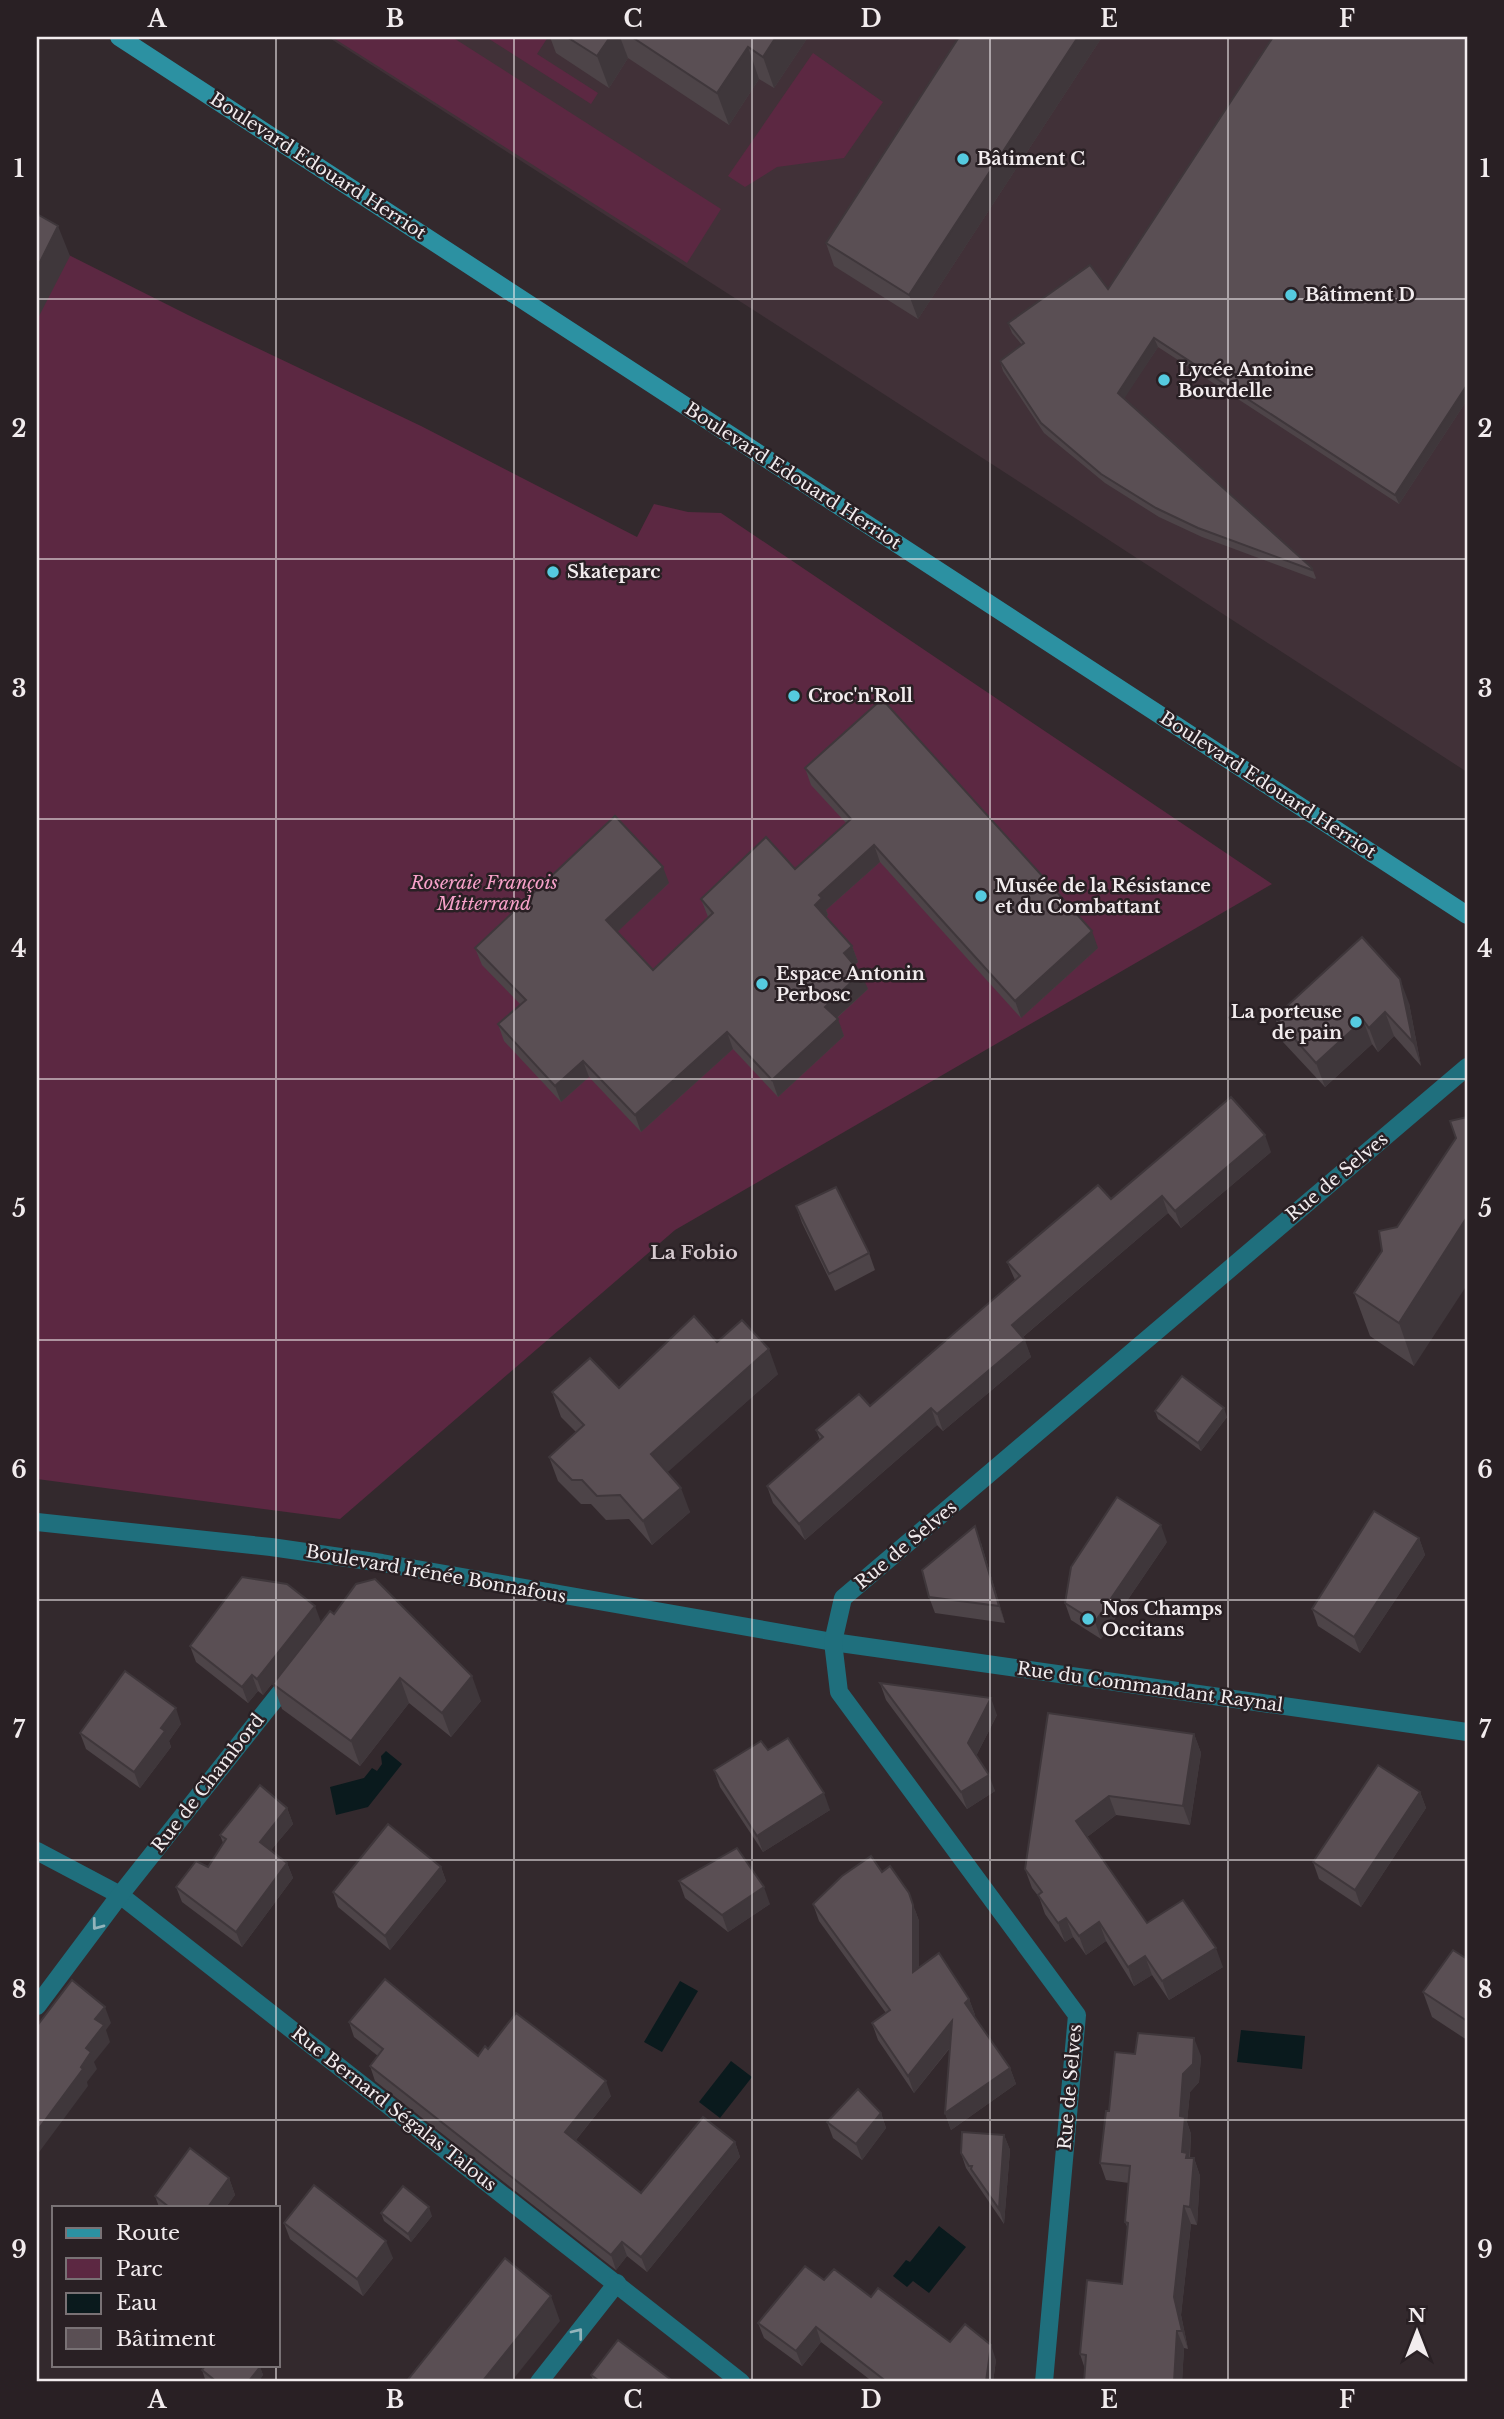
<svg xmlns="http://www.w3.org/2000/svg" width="1504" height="2419" viewBox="0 0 1504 2419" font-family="'Libre Baskerville',serif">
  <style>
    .built { fill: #413138 }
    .green { fill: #5c2842 }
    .water { fill: #0a1a1d }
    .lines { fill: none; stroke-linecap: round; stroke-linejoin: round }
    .street { stroke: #1f6f7d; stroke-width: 18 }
    .secondary { stroke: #2c91a2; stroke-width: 18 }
    .wall { fill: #4d4448 }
    .shaded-wall { fill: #3f373b }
    .building { fill: #5a4f54; stroke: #3f373b; stroke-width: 2 }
    .oneway { stroke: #93b4bb }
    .grid { fill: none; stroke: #f2ecee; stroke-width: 2; stroke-opacity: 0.55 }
    .poi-dot { fill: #55cadf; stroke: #292024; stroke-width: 2.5 }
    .labels { text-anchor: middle; stroke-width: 5; stroke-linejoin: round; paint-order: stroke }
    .poi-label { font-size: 18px; font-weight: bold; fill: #f2ecee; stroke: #292024; text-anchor: start }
    .street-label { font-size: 18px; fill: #f2ecee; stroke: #292024 }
    .park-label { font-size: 18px; font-style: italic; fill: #f7a1c9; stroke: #292024 }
    .neighbourhood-label { font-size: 19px; font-weight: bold; fill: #d6cacf; stroke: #292024 }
    .neatline { fill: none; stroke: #f2ecee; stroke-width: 2.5 }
    .grid-label { font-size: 23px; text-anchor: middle; font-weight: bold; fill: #f2ecee }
  </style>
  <rect width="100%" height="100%" fill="#33292d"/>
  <polygon class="built" points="328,37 1467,37 1467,772 811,347"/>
  <g class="green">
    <polygon points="332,37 452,37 721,209 687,263"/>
    <polygon points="486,37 548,37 537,54 598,93 591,104"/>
    <polygon points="813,53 883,102 844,158 777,167 745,187 728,176"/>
    <polygon points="37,239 188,315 421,426 637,537 654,504 688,512 721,513 1272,884 675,1230 340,1519 37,1479"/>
  </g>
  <g class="water">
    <polygon points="386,1751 402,1764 368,1807 336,1815 330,1787 364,1778 372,1768 377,1771 382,1764 381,1756"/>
    <polygon points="680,1981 698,1991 662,2052 644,2042"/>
    <polygon points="1241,2030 1305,2036 1302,2069 1237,2062"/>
    <polygon points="731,2061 752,2077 720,2118 699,2102"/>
    <polygon points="939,2226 966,2247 929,2293 913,2281 907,2287 893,2276 906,2260 910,2262"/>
  </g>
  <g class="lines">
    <g class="street">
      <polyline points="37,1522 271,1547 382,1563 833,1642 1467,1732"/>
      <polyline points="37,1851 120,1895 741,2382"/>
      <polyline points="37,2006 120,1895 291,1679"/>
      <polyline points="539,2382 617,2283"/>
      <polyline points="1044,2382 1077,2015 839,1692 833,1642 843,1598 1467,1067"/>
    </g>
    <polyline class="secondary" points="119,37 1467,915"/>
  </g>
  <g class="wall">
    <polygon points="550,37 808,37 774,88 759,79 729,125 628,58 609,88 556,53"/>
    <polygon points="959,37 1102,37 918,319 834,266 826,243"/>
    <polygon points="1467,37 1467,400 1399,504 1158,347 1124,398 1312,568 1316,578 1315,579 1202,537 1159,517 1105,483 1044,433 1003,371 1000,361 1022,345 1012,333 1008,323 1108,289"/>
    <polygon points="805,768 1098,948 1021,1018 880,862 826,910 828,915 826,917 852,946 858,962 855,965 868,989 837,1018 844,1036 778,1097 733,1049 641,1132 589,1077 561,1102 504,1041 498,1024 521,1005 482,965 475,948 669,883 617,932 653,970 708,917 701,899 795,869 846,823 811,785"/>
    <polygon points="1409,1003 1421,1066 1394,1036 1378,1052 1372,1044 1325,1087 1283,1042 1275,1017"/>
    <polygon points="1467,1118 1414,1366 1370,1336 1354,1293 1456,1138"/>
    <polygon points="1271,1152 1181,1228 1168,1213 1023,1337 1031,1357 943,1431 937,1425 805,1540 773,1503 767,1486 820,1440 816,1430 870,1406 1015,1280 1007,1262 1111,1199"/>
    <polygon points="796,1206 869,1253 875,1270 835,1291 802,1223"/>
    <polygon points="717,1342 778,1374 667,1472 690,1512 652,1545 629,1519 606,1520 591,1504 581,1504 558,1481 549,1457 576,1432 561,1417 552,1392 619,1388"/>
    <polygon points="1155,1411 1227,1417 1201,1451 1158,1419"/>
    <polygon points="1419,1538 1425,1555 1360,1653 1318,1626 1312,1609"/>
    <polygon points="1167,1542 1101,1639 1071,1620 1065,1603"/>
    <polygon points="981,1543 1005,1623 935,1613 929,1597"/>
    <polygon points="334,1614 481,1701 451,1737 409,1703 360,1766 282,1709 273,1684"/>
    <polygon points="321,1622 263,1695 258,1691 248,1703 196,1662 190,1646"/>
    <polygon points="880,1683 997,1715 976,1756 995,1791 967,1809 886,1700"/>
    <polygon points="1048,1713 1194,1734 1201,1753 1190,1825 1116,1815 1087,1837 1147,1923 1223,1967 1169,2000 1152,1975 1134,1986 1106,1941 1086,1955 1073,1937 1065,1942 1045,1914 1039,1897 1032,1888 1025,1869"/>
    <polygon points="181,1724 169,1741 171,1747 140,1788 86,1749 80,1733"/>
    <polygon points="768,1750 830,1810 763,1852 720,1787 714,1770"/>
    <polygon points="1420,1792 1426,1808 1361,1907 1319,1879 1313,1862"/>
    <polygon points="287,1808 293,1824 271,1850 287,1863 293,1878 242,1947 182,1902 176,1887 208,1867 223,1843 220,1835"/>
    <polygon points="441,1867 446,1881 390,1950 338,1907 333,1892"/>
    <polygon points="882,1872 915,1910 919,1921 919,1967 969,1999 975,2015 974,2016 1010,2068 1016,2084 951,2130 945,2113 950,2048 914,2093 878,2040 872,2023 886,2013 819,1921 813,1904"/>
    <polygon points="679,1881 770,1904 728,1932 685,1898"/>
    <polygon points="1467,1959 1467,2040 1432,2017 1423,1992"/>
    <polygon points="349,2022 478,2056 488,2049 611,2096 576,2140 641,2193 735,2142 740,2157 647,2272 627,2256 616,2270 375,2081 370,2066 378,2056 354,2037"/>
    <polygon points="1135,2054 1201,2056 1199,2082 1190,2092 1187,2122 1191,2134 1190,2158 1194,2158 1200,2176 1197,2225 1191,2224 1181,2315 1188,2349 1184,2348 1182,2382 1084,2382 1085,2369 1080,2354 1122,2284 1128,2229 1125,2222 1129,2183 1106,2180 1100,2163 1109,2111"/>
    <polygon points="881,2113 886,2128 862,2160 833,2138 827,2122"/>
    <polygon points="1004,2135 1010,2150 1004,2224 966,2168 961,2153"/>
    <polygon points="229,2178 235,2195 226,2207 159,2207 155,2196"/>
    <polygon points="381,2213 432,2216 411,2242 384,2221"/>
    <polygon points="284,2223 393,2258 363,2296 290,2239"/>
    <polygon points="824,2280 871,2297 950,2342 996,2360 993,2382 873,2382 821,2342 802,2366 764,2338 758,2323"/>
    <polygon points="260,2367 263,2375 258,2382 209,2382 205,2379 202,2370"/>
    <polygon points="591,2375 674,2382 594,2382"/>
  </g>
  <g class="shaded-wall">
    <polygon points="610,37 620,37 628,58 609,88 597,56"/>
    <polygon points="776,37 808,37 774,88 763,57"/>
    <polygon points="1078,37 1102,37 918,319 909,295"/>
    <polygon points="748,47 759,79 729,125 717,93"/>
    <polygon points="58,226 70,256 37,320 37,268"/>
    <polygon points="1154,338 1158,347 1122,402 1118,393"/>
    <polygon points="1467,385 1467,400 1399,504 1395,495"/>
    <polygon points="874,845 880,862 826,910 828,915 821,922 815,905 819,895"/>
    <polygon points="663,867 669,883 612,937 606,920"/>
    <polygon points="1092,931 1098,948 1021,1018 1015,1001"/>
    <polygon points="852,946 858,962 850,969 844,953"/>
    <polygon points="861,973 868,989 831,1023 825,1007"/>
    <polygon points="1400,979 1409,1003 1421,1066 1413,1042"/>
    <polygon points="1385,1012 1394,1036 1378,1052 1369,1028"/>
    <polygon points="838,1019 844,1036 778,1097 772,1080"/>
    <polygon points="1363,1020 1372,1044 1325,1087 1316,1063"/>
    <polygon points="727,1032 733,1049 641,1132 635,1115"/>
    <polygon points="583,1061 589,1077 561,1102 555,1086"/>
    <polygon points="1265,1135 1271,1152 1181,1228 1175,1211"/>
    <polygon points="1162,1196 1168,1213 1018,1341 1012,1325"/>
    <polygon points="1467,1217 1467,1285 1414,1366 1399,1323"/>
    <polygon points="1025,1340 1031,1357 943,1431 937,1414"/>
    <polygon points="769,1349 778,1374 660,1479 651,1454"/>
    <polygon points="931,1408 937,1425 805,1540 799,1524"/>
    <polygon points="1224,1408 1227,1417 1201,1451 1198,1443"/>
    <polygon points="681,1488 690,1512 652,1545 643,1521"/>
    <polygon points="1161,1525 1167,1542 1101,1639 1095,1622"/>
    <polygon points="975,1526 981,1543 1005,1623 999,1606"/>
    <polygon points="1419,1538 1425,1555 1360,1653 1354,1637"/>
    <polygon points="315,1606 321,1622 263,1695 257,1679"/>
    <polygon points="252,1675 258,1691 248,1703 242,1687"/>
    <polygon points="472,1676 481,1701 451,1737 442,1713"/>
    <polygon points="400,1678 409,1703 360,1766 351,1741"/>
    <polygon points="991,1698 997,1715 974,1760 968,1743"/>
    <polygon points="176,1708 181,1724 169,1741 171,1747 140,1788 134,1772 161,1728"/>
    <polygon points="1194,1734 1201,1753 1190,1825 1183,1806"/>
    <polygon points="989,1775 995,1791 967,1809 961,1792"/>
    <polygon points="1420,1792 1426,1808 1361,1907 1355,1890"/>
    <polygon points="824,1793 830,1810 763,1852 757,1836"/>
    <polygon points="1109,1796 1116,1815 1083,1840 1076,1821"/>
    <polygon points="287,1808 293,1824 265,1857 260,1842"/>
    <polygon points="287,1863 293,1878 242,1947 236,1932"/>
    <polygon points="441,1867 446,1881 390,1950 385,1936"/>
    <polygon points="764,1887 770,1904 728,1932 722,1915"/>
    <polygon points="909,1893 919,1921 919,1988 913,1972"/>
    <polygon points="1066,1918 1073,1937 1065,1942 1058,1923"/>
    <polygon points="1099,1922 1106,1941 1086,1955 1079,1936"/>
    <polygon points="1216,1948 1223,1967 1169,2000 1162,1981"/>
    <polygon points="1145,1956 1152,1975 1134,1986 1128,1967"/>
    <polygon points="969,1999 975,2015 971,2020 965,2003"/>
    <polygon points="105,2007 111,2023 106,2030 110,2042 94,2062 97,2069 87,2082 88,2086 37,2155 37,2131 81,2067 95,2019"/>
    <polygon points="952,2021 958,2037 914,2093 908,2076"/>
    <polygon points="1194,2038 1201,2056 1199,2082 1190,2092 1187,2122 1191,2134 1189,2160 1194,2158 1200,2176 1197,2225 1190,2207 1182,2152 1180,2116 1183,2074"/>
    <polygon points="1010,2068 1016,2084 951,2130 945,2113"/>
    <polygon points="606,2081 611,2096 571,2146 565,2132"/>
    <polygon points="881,2113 886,2128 862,2160 856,2144"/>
    <polygon points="1004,2135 1010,2150 1004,2224 999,2209"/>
    <polygon points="735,2142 740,2157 647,2272 641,2257"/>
    <polygon points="229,2178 235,2195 226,2207 208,2207"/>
    <polygon points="1184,2206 1191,2224 1181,2315 1188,2349 1182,2331 1174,2297"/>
    <polygon points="429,2207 432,2216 411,2242 408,2234"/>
    <polygon points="386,2241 393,2258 363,2296 357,2279"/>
    <polygon points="622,2242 627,2256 616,2270 611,2255"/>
    <polygon points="551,2296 560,2321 511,2382 482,2382"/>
    <polygon points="816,2327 821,2342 802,2366 796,2351"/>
    <polygon points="1177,2331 1184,2348 1182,2382 1174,2382"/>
    <polygon points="991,2345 996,2360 993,2382 986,2382"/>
    <polygon points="260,2367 263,2375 258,2382 248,2382"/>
  </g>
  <g class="building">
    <polygon points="567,37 610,37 597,56"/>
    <polygon points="632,37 776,37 763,57 748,47 717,93"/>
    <polygon points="959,37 1078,37 909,295 826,243"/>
    <polygon points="1273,37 1467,37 1467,385 1395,495 1154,338 1118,393 1312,568 1312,570 1198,528 1156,508 1101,474 1041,423 1000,361 1024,343 1008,323 1090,265 1108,289"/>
    <polygon points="37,214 58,226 37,268"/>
    <polygon points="882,699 1092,931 1015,1001 874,845 819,895 822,898 815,905 852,946 844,953 861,973 825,1007 838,1019 772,1080 727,1032 635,1115 583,1061 555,1086 498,1024 526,1000 475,948 615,816 663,867 606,920 653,970 713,913 701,899 766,837 795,869 851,819 805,768"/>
    <polygon points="1362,937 1400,979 1413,1042 1385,1012 1369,1028 1363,1020 1316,1063 1275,1017"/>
    <polygon points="1231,1097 1265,1135 1175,1211 1162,1196 1012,1325 1025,1340 937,1414 931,1408 799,1524 767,1486 823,1437 816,1430 859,1394 870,1406 1020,1276 1007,1262 1098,1185 1111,1199"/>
    <polygon points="1467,1117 1467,1217 1399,1323 1354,1293 1382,1251 1379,1231 1397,1227 1456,1138 1450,1121"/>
    <polygon points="836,1187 869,1253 829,1274 796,1206"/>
    <polygon points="694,1316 717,1342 742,1320 769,1349 651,1454 681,1488 643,1521 620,1495 597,1496 582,1480 572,1480 549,1457 584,1425 552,1392 590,1358 619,1388"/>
    <polygon points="1182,1376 1224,1408 1198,1443 1155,1411"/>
    <polygon points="1117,1497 1161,1525 1095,1622 1065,1603 1071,1567"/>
    <polygon points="1374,1511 1419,1538 1354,1637 1312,1609"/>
    <polygon points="975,1526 999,1606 929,1597 922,1570"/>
    <polygon points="242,1577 287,1584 315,1606 257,1679 252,1675 242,1687 190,1646"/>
    <polygon points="375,1579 472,1676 442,1713 400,1678 351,1741 273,1684 330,1611 334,1614 356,1584"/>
    <polygon points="125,1671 176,1708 161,1728 165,1731 134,1772 80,1733"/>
    <polygon points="880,1683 991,1698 968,1743 989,1775 961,1792"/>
    <polygon points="1048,1713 1194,1734 1183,1806 1109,1796 1076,1821 1147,1923 1183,1900 1216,1948 1162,1981 1145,1956 1128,1967 1099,1922 1079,1936 1066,1918 1058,1923 1038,1895 1042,1892 1025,1869"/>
    <polygon points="788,1738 824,1793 757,1836 714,1770 761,1741 768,1750"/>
    <polygon points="1378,1765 1420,1792 1355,1890 1313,1862"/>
    <polygon points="260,1785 287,1808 260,1842 287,1863 236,1932 176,1887 196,1861 208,1867 226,1839 220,1835"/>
    <polygon points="388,1824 441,1867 385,1936 333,1892"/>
    <polygon points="737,1848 764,1887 722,1915 679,1881"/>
    <polygon points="871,1856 882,1872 890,1866 909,1893 913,1905 913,1972 939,1953 969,1999 965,2003 1010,2068 945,2113 952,2021 908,2076 872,2023 890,2010 813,1904 842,1876"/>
    <polygon points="1453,1950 1467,1959 1467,2021 1423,1992"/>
    <polygon points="385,1979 478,2056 485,2046 488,2049 516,2013 606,2081 565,2132 641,2193 703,2117 735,2142 641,2257 622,2242 611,2255 370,2066 383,2049 349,2022"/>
    <polygon points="72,1980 105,2007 95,2019 104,2025 86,2048 91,2052 81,2067 83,2069 37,2131 37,2026"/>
    <polygon points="1138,2033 1194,2038 1193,2064 1183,2074 1180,2116 1185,2117 1182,2152 1187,2153 1186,2158 1194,2158 1190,2207 1184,2206 1174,2297 1182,2331 1177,2331 1174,2382 1084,2382 1086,2355 1080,2354 1087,2280 1122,2284 1128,2223 1125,2222 1130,2166 1100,2163 1106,2111 1109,2111 1115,2052 1135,2054"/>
    <polygon points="858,2089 881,2113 856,2144 827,2122"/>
    <polygon points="962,2132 1004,2135 999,2209 971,2169 972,2166 969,2166 961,2153"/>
    <polygon points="190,2148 229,2178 208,2207 169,2207 155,2196"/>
    <polygon points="314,2185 386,2241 357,2279 284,2223"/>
    <polygon points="403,2186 429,2207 408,2234 381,2213"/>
    <polygon points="505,2258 551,2296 482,2382 406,2382"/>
    <polygon points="805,2266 824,2280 834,2269 871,2297 878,2288 950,2342 965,2324 991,2345 986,2382 887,2382 816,2327 796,2351 758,2323"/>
    <polygon points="618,2340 674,2382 601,2382 591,2375"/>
    <polygon points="206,2365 257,2365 260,2367 248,2382 217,2382 202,2370"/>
  </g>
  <defs><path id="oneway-chevron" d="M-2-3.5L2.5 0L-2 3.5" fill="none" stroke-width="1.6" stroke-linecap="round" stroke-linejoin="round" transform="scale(1.75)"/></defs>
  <g class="oneway">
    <use href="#oneway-chevron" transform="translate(97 1925) rotate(127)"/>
    <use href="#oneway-chevron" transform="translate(578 2333) rotate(-52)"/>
  </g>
  <path class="grid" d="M276,37V2207M514,37V2382M752,37V2382M990,37V2382M1228,37V2382M37,299H1467M37,559H1467M37,819H1467M37,1079H1467M37,1340H1467M37,1600H1467M37,1860H1467M37,2120H1467M276,2365V2382"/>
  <g class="poi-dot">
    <circle cx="963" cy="159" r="7"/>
    <circle cx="1291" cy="295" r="7"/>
    <circle cx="1164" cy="380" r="7"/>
    <circle cx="553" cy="572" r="7"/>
    <circle cx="794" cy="696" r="7"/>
    <circle cx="981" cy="896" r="7"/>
    <circle cx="762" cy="984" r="7"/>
    <circle cx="1356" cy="1022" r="7"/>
    <circle cx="1088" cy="1619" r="7"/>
  </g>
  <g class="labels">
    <g class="poi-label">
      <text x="977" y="165">Bâtiment C</text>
      <text x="1305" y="301">Bâtiment D</text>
      <text x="1178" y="376">Lycée Antoine<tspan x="1178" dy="21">Bourdelle</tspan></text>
      <text x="567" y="578">Skateparc</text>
      <text x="808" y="702">Croc'n'Roll</text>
      <text x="995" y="892">Musée de la Résistance<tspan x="995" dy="21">et du Combattant</tspan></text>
      <text x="776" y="980">Espace Antonin<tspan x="776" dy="21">Perbosc</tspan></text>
      <text x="1342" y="1018" text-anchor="end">La porteuse<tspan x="1342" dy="21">de pain</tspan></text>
      <text x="1102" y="1615">Nos Champs<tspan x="1102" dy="21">Occitans</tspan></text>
    </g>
    <g class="street-label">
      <text transform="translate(318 166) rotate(33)" y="6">Boulevard Edouard Herriot</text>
      <text transform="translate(793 476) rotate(33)" y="6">Boulevard Edouard Herriot</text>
      <text transform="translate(1268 785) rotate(33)" y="6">Boulevard Edouard Herriot</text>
      <text transform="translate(1337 1177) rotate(-40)" y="6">Rue de Selves</text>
      <text transform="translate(906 1545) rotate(-40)" y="6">Rue de Selves</text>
      <text transform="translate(436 1574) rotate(10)" y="6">Boulevard Irénée Bonnafous</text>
      <text transform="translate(1150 1687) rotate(8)" y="6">Rue du Commandant Raynal</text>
      <text transform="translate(208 1783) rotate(-52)" y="6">Rue de Chambord</text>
      <text transform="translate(1070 2087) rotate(-85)" y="6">Rue de Selves</text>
      <text transform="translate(394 2109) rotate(38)" y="6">Rue Bernard Ségalas Talous</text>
    </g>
    <g class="park-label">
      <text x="484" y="889">Roseraie François<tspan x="484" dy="21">Mitterrand</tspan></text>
    </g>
    <g class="neighbourhood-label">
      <text x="694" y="1259">La Fobio</text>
    </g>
  </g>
  <rect width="1504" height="2419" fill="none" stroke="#292024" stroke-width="77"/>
  <rect x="52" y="2206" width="228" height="161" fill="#292024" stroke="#797275" stroke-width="2"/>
  <rect x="66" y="2228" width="35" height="10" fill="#2c91a2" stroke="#797275" stroke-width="2"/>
  <text x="116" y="2240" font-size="21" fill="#f2ecee">Route</text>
  <rect x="66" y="2258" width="35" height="21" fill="#5c2842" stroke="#797275" stroke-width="2"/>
  <text x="116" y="2276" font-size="21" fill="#f2ecee">Parc</text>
  <rect x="66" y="2293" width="35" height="21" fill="#0a1a1d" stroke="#797275" stroke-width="2"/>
  <text x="116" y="2310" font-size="21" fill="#f2ecee">Eau</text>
  <rect x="66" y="2328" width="35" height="21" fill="#5a4f54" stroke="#797275" stroke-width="2"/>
  <text x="116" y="2346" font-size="21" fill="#f2ecee">Bâtiment</text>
  <g transform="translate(1417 2332)" stroke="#292024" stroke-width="5" paint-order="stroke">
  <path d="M0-5L12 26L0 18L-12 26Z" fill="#f2ecee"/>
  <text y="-10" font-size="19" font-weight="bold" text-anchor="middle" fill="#f2ecee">N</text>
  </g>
  <rect x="38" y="38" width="1428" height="2342" class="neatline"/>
  <g class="grid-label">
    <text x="157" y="27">A</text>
    <text x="395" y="27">B</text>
    <text x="633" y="27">C</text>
    <text x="871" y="27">D</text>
    <text x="1109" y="27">E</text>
    <text x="1347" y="27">F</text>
    <text x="19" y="177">1</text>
    <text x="1485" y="177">1</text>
    <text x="19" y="437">2</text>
    <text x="1485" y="437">2</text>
    <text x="19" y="697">3</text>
    <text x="1485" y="697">3</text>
    <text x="19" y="957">4</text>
    <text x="1485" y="957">4</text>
    <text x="19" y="1217">5</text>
    <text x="1485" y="1217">5</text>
    <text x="19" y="1478">6</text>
    <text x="1485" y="1478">6</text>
    <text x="19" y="1738">7</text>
    <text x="1485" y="1738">7</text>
    <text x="19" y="1998">8</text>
    <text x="1485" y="1998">8</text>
    <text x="19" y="2258">9</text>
    <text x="1485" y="2258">9</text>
    <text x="157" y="2408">A</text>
    <text x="395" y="2408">B</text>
    <text x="633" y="2408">C</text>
    <text x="871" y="2408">D</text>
    <text x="1109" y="2408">E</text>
    <text x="1347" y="2408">F</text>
  </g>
</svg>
